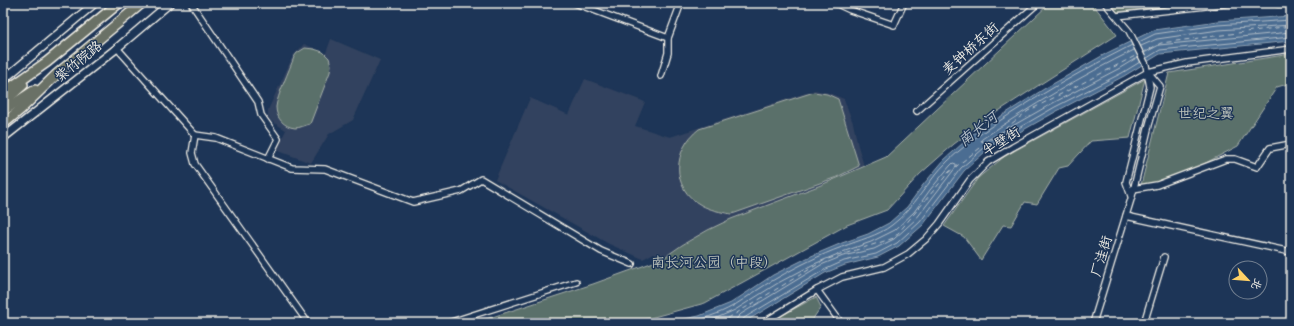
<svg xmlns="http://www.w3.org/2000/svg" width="1294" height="326" viewBox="0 0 1294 326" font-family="Mynerve,'LXGW WenKai TC',sans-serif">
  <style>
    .built { fill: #32425e }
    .green { fill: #5a6f6a; stroke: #a7b0a9 }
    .water { fill: #4b6d92; stroke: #8fa2b4 }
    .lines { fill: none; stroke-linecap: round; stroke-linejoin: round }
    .shore { stroke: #b0bcc6; stroke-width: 1 }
    .ferry { stroke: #b9c3ca; stroke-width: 1; stroke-dasharray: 5 4; stroke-linecap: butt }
    .minor-casing { stroke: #f4f1e8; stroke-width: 8 }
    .tertiary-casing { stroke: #f4f1e8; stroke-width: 10 }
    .trunk-casing { stroke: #f4f1e8; stroke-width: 12 }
    .minor { stroke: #1d3557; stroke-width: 5.5 }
    .tertiary { stroke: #1d3557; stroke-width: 7 }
    .trunk { stroke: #6a7166; stroke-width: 9 }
    .labels { text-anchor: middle; stroke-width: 3; stroke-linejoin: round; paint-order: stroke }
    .street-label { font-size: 14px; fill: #f4f1e8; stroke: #1d3557 }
    .park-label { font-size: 14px; fill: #bec4bc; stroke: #1d3557 }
    .water-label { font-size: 15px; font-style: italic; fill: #b9c3ca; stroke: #1d3557 }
  </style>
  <rect width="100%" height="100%" fill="#1d3557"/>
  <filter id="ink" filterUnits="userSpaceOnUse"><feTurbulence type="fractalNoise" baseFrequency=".025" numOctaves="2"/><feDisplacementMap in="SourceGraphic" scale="8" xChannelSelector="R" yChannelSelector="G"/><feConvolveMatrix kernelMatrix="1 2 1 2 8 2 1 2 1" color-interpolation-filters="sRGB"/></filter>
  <g filter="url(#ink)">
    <g class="built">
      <polygon points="331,39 380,60 353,120 329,134 311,163 276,150 286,130 271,121 268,116 268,110 293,56 304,44 326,53"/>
      <polygon points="585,79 645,102 635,126 670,137 815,90 829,93 844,99 853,123 858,146 864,166 821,185 731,219 708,230 682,245 662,259 654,253 643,259 609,244 495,180 530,98 569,115"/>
    </g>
    <g class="green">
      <polygon points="1050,3 1092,3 1117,35 997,112 954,144 920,174 887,210 847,225 705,303 632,323 474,323 593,284 662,259 682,245 708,230 731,219 821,185 886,157"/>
      <polygon points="1110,3 1200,3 1117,12"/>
      <path d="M305,48L314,49L323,52L329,58L331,65L330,72L310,124C305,125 300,128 295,128C284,127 276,118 276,107C277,96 290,69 294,57L297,53Z"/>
      <polygon points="1291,54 1291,83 1277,87 1238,146 1156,189 1141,185 1169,73"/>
      <polygon points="1145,79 1130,138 1091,141 1068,166 1059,168 1037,204 1025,202 1011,226 1003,225 981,260 964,237 944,226 978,178 1005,156"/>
      <path d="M814,92L827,94L838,99L859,166L837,177L735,213L731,214C721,212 710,210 701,205C670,188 673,149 699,129Z"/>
      <polygon points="816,297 821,307 810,323 768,323"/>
    </g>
    <polygon class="water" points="1291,16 1291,41 1160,54 1124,76 1057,111 986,151 964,171 923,225 899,246 878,257 845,265 825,273 743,323 665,323 699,316 731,303 773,275 809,257 842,243 868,234 889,223 907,207 923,185 944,160 973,134 1044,89 1107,53 1154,30 1218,21"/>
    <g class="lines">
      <g class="shore">
        <polyline points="1139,42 1155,34 1218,25 1291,20"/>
        <polyline points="1141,46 1157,39 1219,30 1291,25"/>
        <path d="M1134,50C1081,76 1031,106 982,139L981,141L984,142L1053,103L1120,68L1138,57"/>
        <polyline points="1144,53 1159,45 1291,32"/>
        <polyline points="1147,58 1160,50 1291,37"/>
        <path d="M685,323C701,320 719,314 733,306C748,297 762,286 777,278C798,266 820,255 842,247C859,240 878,236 892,225C915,208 927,181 948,161C973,137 1002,119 1031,101C1064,81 1098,62 1132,45"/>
        <polyline points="705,323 735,310 778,283 812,265 845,251 871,242 895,230 914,212 930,190 950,166 953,163 956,164 956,167 916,219 894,239 874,249 843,256 821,265 741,314 737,318 736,323"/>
        <polyline points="741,323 744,318 824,270 844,261 876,254 897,243 920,222 961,168 984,148 1055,107 1122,73 1140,62"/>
      </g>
      <g class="ferry">
        <polyline points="1142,53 1161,43 1291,26"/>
        <polyline points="720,323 825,260 894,238 949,172 1028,111 1139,54"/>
      </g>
      <g class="minor-casing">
        <g id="minor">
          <polyline points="191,3 258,102 261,115 278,139 268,159"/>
          <polyline points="575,3 668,38 681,3"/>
          <polyline points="835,3 850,10 894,25 904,3"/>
          <polyline points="1105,3 1129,31 1146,65 1150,87 1126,182 1131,196"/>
          <polyline points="1276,3 1278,4 1290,3"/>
          <polyline points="1117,16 1232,3"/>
          <polyline points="117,48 195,135 192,153 195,164 308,323"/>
          <polyline points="661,76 668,53 668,38"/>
          <polyline points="917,111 1038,3"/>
          <polyline points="195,135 216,138 292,168 325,169 413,202 461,191 481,179 601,251 632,264"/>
          <polyline points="1133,189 1157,185 1226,159 1235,159 1257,167 1270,148 1291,144"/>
          <polyline points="1126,216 1291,252"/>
          <polyline points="817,290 841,323"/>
          <polyline points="448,323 576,282"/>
          <polyline points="763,323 817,290 842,277 884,267 908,254 926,239 939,224 970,180 988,162 1013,147 1148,72 1187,63 1291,49"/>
          <polyline points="1093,323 1132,196 1149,125 1160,86 1148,72"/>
          <polyline points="1144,323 1164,257"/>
        </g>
      </g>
      <g class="tertiary-casing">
        <g id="tertiary">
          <polyline points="3,80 95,3"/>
          <polyline points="3,138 117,48 170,3"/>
        </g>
      </g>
      <g class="trunk-casing">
        <g id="trunk">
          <polyline points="3,93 47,62 119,3"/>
          <polyline points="3,103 23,85"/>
          <polyline points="3,111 35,90"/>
          <polyline points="3,124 21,109 57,74 142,3"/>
        </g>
      </g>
      <use href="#minor" class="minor"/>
      <use href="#tertiary" class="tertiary"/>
      <use href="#trunk" class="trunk"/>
    </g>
  </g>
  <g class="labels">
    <g class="street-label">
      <text transform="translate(970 48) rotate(-42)" y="5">麦钟桥东街</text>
      <text transform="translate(78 61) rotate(-39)" y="5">紫竹院路</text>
      <text transform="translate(1001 141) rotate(-32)" y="5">半壁街</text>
      <text transform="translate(1101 256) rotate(-73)" y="5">厂洼街</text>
    </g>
    <g class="park-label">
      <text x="1206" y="118">世纪之翼</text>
      <text x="714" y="267">南长河公园（中段）</text>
    </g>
    <g class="water-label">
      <text transform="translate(978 129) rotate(-38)" y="5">南长河</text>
    </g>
  </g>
  <rect width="1294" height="326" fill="none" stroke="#1d3557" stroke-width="16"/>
  <rect x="8" y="8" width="1278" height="310" fill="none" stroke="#f4f1e8" stroke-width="1.5" filter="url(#ink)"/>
  <g transform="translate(1248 280) rotate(116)"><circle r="19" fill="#1d3557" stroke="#738091"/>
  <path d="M0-3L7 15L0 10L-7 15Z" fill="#ffd166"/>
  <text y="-6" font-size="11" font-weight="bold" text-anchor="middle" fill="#f4f1e8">北</text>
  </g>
</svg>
